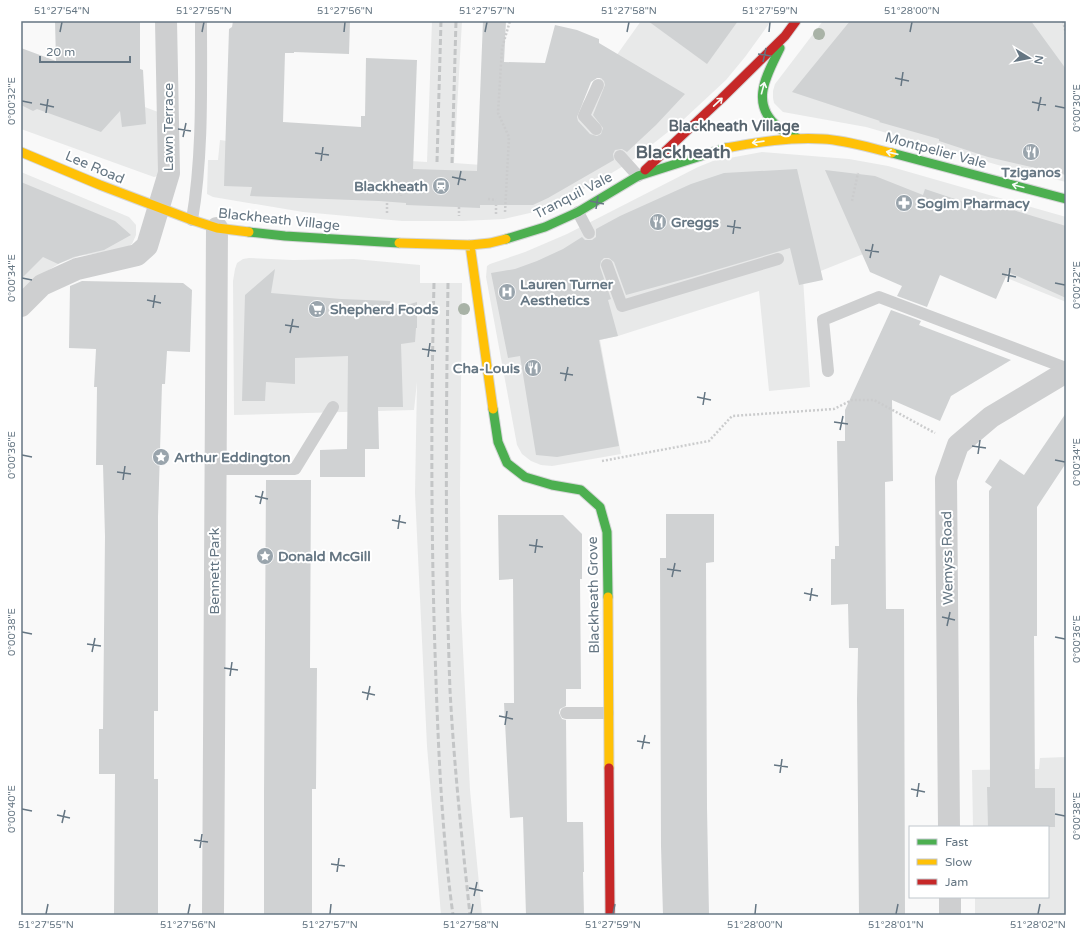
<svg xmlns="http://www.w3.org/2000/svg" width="1087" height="936" viewBox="0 0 1087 936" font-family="'Varela Round',sans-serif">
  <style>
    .built { fill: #e8e9e9 }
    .green { fill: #e8ebe6 }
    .building { fill: #d0d2d3; fill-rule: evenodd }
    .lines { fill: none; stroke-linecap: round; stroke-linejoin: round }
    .fast-casing { stroke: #d5d6d7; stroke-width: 11 }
    .slow-casing { stroke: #d5d6d7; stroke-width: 11 }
    .jam-casing { stroke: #d5d6d7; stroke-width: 11 }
    .path { stroke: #cbcccd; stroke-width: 2.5; stroke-dasharray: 2 2; stroke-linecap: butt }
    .lane { stroke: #cecfd0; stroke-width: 12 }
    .street { stroke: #cecfd0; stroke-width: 22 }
    .fast { stroke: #4caf50; stroke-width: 9 }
    .slow { stroke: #ffc107; stroke-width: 9 }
    .jam { stroke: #c62828; stroke-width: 9 }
    .rail { stroke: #c3c5c6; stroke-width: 3; stroke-dasharray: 6 3; stroke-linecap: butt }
    .slow-bridge-casing { stroke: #d5d6d7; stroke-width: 11; stroke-linecap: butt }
    .slow-bridge { stroke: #ffc107; stroke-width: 9 }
    .tree { fill: #a9b3a7 }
    .oneway { stroke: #f6fbf6 }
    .ticks { fill: none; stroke: #657683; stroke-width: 1.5 }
    .labels { text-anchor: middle; stroke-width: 4; stroke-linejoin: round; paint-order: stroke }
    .street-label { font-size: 14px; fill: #657683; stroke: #fff }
    .poi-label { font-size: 14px; font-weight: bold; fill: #657683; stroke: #fff; text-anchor: start }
    .neighbourhood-label { font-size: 15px; font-weight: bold; fill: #57646e; stroke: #fff }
    .district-label { font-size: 18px; font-weight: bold; fill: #57646e; stroke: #fff }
    .neatline { fill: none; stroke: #657683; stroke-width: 1.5 }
    .ticks-label { font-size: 10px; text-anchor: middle; fill: #657683 }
  </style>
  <rect width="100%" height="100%" fill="#f9f9f9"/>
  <g class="built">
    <polygon points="432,21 462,21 454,163 510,167 569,122 641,21 771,21 745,57 726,80 683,120 630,162 595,183 543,210 504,219 463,221 402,221 303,212 213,197 207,194 208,160 218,160 220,140 344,157 427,162"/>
    <polygon points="823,21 1066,21 1066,182 998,165 866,127 783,112 774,103 773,98 773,91 775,84"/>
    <polygon points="21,60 158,112 158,176 154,177 21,129"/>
    <polygon points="762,152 849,159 888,166 1066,217 1066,302 906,237 803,278 810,387 769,391 759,291 618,336 600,340 621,454 552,466 541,465 531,461 522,454 517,445 486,277 487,266 490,264 525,252 567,234 698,167 713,161"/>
    <polygon points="21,172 129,217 136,225 136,235 132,244 124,249 80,256 60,263 44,273 21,291"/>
    <polygon points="249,258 293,260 354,259 420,265 420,283 462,283 460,491 461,610 470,790 482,915 441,915 427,746 415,493 417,382 414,410 234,415 233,281 235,269 237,263 243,259"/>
    <polygon points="1066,757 1066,915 975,915 975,897 1048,897 1048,827 973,827 972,770 1039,769 1040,758"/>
  </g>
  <polygon class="green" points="1064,776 1066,776 1066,845 1063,845"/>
  <g class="building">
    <polygon points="55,21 140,21 140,69 143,70 146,124 122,127 120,111 101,132 37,109 33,111 21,105 21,48 56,61"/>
    <path d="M233,21H350L349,54L294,52V53H285L283,122L361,127V116H365L366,58L417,60L413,169L477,171L483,21H506L504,62L545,63L555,25L577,30L599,39V43L685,94L656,125L627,152L622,149L615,150L613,154L614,160L548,198L533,205H480V208L406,205V203L379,201L250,196L252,187L224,186L229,29L232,27ZM597,78H601L604,81L605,85L593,115L603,128L601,134L597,136L590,134L578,121L577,117L591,82Z"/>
    <polygon points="648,21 738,21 707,64"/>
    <polygon points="850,21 1031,21 1066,69 1066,175 988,157 939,141 939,139 879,122 880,121 792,92"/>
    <polygon points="797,169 823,280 799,285 790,248 692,277 626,295 614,262 609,258 604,258 601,261 600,267 611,299 608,300 618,336 599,340 619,446 557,457 536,455 520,356 508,358 491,273 515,269 537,261 563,249 582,237 585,240 592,240 596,237 596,229 620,216 691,184 724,173"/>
    <polygon points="825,170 875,176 923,195 925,189 970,204 973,198 1066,226 1066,298 1008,272 996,299 940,275 927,307 897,296 902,286 870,272"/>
    <polygon points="21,182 115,221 131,235 104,250 74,257 58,264 43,257 21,279"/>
    <polygon points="275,269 271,293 341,299 390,301 393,309 417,302 417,328 416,328 415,342 401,344 403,407 378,407 379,449 365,449 365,477 320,477 320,450 347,449 348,356 295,358 295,384 266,382 265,401 242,401 245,295"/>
    <polygon points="82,281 183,283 192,290 190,352 167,351 165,384 162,384 158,517 158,711 154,711 154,779 158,779 158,915 114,915 115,774 99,774 99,729 103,729 105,536 103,465 96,465 97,387 94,387 96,349 69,348 70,286"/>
    <polygon points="891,310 921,321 919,325 1011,360 951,396 940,421 892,400 893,481 885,482 886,609 904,609 905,915 859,915 857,699 858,648 849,648 848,604 831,605 831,559 835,559 835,546 839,546 837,441 845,441 845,410"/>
    <polygon points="1066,413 1066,463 1037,507 1037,636 1034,636 1035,788 1055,788 1055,827 988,827 987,787 990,787 989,491 992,487 985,482 1000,459 1024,475"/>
    <polygon points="266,480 311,480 310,668 317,668 316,789 312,789 312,915 264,915 264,794"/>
    <polygon points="666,514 714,514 714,562 706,563 707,808 709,915 663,915 661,846 660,558 666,558"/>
    <polygon points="498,515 563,515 582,534 582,579 580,579 581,689 566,689 566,706 560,709 559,713 562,719 566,720 567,822 583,822 584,872 583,872 584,915 526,915 523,817 510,818 504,703 514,703 513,579 499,580"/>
  </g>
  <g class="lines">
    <g class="fast-casing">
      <g id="fast">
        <path d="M780,48C767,75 749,103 778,127C784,132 791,134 797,138"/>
        <polyline points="892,153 1066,199"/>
        <polyline points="249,232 285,236 399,243"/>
        <polyline points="506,239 545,227 578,212 638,176 726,148"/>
        <polyline points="493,409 498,442 507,463 525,477 552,485 581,490 600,507 607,532 608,597"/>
      </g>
    </g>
    <g class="slow-casing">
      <g id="slow">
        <path d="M726,148C758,142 790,137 823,139C846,140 870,148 892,153"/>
        <polyline points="21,152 100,185 192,220 217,228 249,232"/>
        <polyline points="493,409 470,245 490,243 506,239"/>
        <polyline points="608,597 609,768"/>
      </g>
    </g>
    <g class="jam-casing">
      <g id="jam">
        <polyline points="645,170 721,99 785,36 796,21"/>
        <polyline points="609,768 610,915"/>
      </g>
    </g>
    <g class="path">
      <polyline points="1063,21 1066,34"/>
      <polyline points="395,184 401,185 401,196"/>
      <polyline points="488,199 496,200"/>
      <polyline points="852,201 858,173"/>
      <polyline points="459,207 459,216"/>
      <polyline points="505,212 509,137 498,113 502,48 510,21"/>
      <polyline points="387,213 387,201"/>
      <polyline points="496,214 496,205"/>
      <polyline points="602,461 709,441 732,416 834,409 852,400 874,400 935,433"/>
    </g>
    <g class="lane">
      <polyline points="596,129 584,116 598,85"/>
      <polyline points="620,156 638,176"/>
      <polyline points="578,212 589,233"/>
      <path d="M192,220C203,155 201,87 201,21"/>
      <polyline points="607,265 622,306 778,259"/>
      <polyline points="828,371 823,320 879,297 1066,368"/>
      <polyline points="215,469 295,469 333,407"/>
      <polyline points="566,713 608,713"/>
    </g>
    <g class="street">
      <polyline points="21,306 42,285 77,269 137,255 147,246 169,173 166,21"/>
      <polyline points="949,827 946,479 958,445 991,417 1066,372"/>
      <polyline points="950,897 950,915"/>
      <polyline points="213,915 217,228"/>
    </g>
    <use href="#fast" class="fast"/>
    <use href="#slow" class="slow"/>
    <use href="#jam" class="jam"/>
    <g class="rail">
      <polyline points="437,162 441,21"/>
      <polyline points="452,163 456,21"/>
      <path d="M434,283C431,406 431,529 435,652C438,739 441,828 453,915"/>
      <path d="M448,283C446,419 445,555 450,690C454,765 462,840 470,915"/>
    </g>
    <g class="slow-bridge-casing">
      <polyline id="slow-bridge" points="399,243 470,245"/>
    </g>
    <use href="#slow-bridge" class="slow-bridge"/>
  </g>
  <g class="tree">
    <circle cx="819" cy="34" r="6"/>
    <circle cx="464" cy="309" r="6"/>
  </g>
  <defs><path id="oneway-shaft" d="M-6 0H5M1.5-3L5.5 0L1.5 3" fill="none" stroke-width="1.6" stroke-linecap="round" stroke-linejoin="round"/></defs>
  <g class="oneway">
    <use href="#oneway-shaft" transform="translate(763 88) rotate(-75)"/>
    <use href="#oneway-shaft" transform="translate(718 102) rotate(-43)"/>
    <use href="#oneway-shaft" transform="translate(758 142) rotate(172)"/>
    <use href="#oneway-shaft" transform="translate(892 153) rotate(-167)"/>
    <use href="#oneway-shaft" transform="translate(1018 186) rotate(-165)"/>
  </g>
  <path class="ticks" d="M60,32L62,22M202,32L204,22M344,32L345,22M485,32L487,22M627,32L629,22M769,32L770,22M910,32L912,22M758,54L771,56M763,62L766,48M895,78L909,81M901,86L903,72M22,101L32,103M1032,102L1046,105M40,104L54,107M1055,106L1065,108M1038,111L1041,97M46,113L48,99M178,129L191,131M183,137L186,123M315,153L329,155M321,161L323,147M452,177L466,180M458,185L461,171M590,201L604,204M596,209L598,196M727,226L741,228M733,234L735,220M865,250L879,252M870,258L873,244M1002,274L1016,277M22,278L32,280M1008,282L1010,268M1055,283L1065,285M147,300L161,303M153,308L155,295M285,325L299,327M290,333L293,319M422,349L436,351M428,357L430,343M560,373L573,375M565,381L568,367M697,397L711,400M703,405L705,392M834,422L848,424M840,430L843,416M972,446L986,448M978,454L980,440M22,455L32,457M1055,460L1065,462M117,472L131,474M123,480L125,466M255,496L268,499M260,504L263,491M392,520L406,523M398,529L400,515M529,545L543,547M535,553L537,539M667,569L681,571M672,577L675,563M804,593L818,596M810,601L812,588M942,617L955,620M947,626L950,612M22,632L32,634M1055,637L1065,639M87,644L101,646M92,652L95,638M224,668L238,670M230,676L232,662M362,692L375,695M367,700L370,686M499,716L513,719M505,725L507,711M637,741L650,743M642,749L645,735M774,765L788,767M780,773L782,759M911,789L925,792M917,797L919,783M22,809L32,811M1055,814L1065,816M57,815L70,818M62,823L65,810M194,840L208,842M200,848L202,834M331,864L345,866M337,872L339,858M469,888L483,891M474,896L477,882M46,914L48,904M188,914L190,904M330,914L331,904M471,914L473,904M613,914L615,904M755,914L756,904M896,914L898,904M1038,914L1040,904"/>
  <defs>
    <g id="restaurant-disc" transform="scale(0.9)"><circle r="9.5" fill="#99a4ac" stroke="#fff"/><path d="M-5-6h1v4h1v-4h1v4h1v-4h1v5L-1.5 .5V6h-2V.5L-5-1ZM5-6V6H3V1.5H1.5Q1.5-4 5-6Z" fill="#fff"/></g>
    <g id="station-disc" transform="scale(0.9)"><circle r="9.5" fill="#99a4ac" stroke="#fff"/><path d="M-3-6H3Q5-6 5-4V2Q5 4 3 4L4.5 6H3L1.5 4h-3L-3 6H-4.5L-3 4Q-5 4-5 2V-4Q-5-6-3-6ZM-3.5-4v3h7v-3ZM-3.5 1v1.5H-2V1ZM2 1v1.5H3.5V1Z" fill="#fff"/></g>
    <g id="pharmacy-disc" transform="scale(0.9)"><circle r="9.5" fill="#99a4ac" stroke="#fff"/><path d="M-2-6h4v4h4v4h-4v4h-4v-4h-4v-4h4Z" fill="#fff"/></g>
    <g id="hospital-disc" transform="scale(0.9)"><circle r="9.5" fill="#99a4ac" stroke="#fff"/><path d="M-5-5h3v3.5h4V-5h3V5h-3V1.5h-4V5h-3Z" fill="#fff"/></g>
    <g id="supermarket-disc" transform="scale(0.9)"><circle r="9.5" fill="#99a4ac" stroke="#fff"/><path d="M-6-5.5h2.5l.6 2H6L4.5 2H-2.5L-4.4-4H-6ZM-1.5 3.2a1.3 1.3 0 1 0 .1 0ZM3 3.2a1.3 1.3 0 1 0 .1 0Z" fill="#fff"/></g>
    <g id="sight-disc" transform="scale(0.9)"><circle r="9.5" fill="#99a4ac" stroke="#fff"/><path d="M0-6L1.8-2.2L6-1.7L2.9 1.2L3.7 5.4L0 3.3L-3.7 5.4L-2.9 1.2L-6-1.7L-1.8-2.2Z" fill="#fff"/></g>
  </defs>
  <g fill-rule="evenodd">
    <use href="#restaurant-disc" x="1031" y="152"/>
    <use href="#station-disc" x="441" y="186"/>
    <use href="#pharmacy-disc" x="904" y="203"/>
    <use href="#restaurant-disc" x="658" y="222"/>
    <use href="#hospital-disc" x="507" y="292"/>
    <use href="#supermarket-disc" x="317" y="309"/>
    <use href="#restaurant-disc" x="533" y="368"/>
    <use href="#sight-disc" x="161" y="457"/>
    <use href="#sight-disc" x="265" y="556"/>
  </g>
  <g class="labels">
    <g class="street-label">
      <text transform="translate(168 127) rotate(-90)" y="5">Lawn Terrace</text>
      <text transform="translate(936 150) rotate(15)" y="5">Montpelier Vale</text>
      <text transform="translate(95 167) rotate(23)" y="5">Lee Road</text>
      <text transform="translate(573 195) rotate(-27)" y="5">Tranquil Vale</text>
      <text transform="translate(279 219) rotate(6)" y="5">Blackheath Village</text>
      <text transform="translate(947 558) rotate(-91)" y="5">Wemyss Road</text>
      <text transform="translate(214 571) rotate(-90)" y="5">Bennett Park</text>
      <text transform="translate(593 595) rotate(-91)" y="5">Blackheath Grove</text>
    </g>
    <g class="poi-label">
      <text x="1031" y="177" text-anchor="middle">Tziganos</text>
      <text x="428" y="191" text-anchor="end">Blackheath</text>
      <text x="917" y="208">Sogim Pharmacy</text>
      <text x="671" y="227">Greggs</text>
      <text x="520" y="289">Lauren Turner<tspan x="520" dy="16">Aesthetics</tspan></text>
      <text x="330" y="314">Shepherd Foods</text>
      <text x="520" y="373" text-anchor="end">Cha-Louis</text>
      <text x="174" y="462">Arthur Eddington</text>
      <text x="278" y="561">Donald McGill</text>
    </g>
    <g class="neighbourhood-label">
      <text x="734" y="131">Blackheath Village</text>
    </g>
    <g class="district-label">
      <text x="683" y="158">Blackheath</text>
    </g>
  </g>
  <rect width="1087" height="936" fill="none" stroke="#ffffff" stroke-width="44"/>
  <rect x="909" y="826" width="140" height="72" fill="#ffffff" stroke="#c1c8cd"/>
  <rect x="917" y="839" width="20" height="6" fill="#4caf50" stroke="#c1c8cd"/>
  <text x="945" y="846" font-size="12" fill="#657683">Fast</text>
  <rect x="917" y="859" width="20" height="6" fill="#ffc107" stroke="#c1c8cd"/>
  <text x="945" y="866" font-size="12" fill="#657683">Slow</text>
  <rect x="917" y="879" width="20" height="6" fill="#c62828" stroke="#c1c8cd"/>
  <text x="945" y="886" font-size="12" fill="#657683">Jam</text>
  <g transform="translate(1029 58) rotate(100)" stroke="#ffffff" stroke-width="3" paint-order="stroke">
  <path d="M0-3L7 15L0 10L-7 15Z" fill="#657683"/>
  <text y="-6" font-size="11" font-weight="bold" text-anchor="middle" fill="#657683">N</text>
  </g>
  <path d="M40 56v6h90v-6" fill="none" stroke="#657683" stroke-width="2"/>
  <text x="46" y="56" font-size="12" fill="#657683" stroke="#ffffff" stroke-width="3" paint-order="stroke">20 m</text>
  <rect x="22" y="22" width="1043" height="892" class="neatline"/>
  <g class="ticks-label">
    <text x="62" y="14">51°27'54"N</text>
    <text x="204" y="14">51°27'55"N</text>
    <text x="345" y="14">51°27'56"N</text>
    <text x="487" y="14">51°27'57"N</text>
    <text x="629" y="14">51°27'58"N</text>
    <text x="770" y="14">51°27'59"N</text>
    <text x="912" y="14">51°28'00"N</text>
    <text transform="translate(11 101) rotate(-90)" y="4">0°00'32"E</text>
    <text transform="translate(1076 108) rotate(-90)" y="4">0°00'30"E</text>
    <text transform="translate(11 278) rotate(-90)" y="4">0°00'34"E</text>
    <text transform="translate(1076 285) rotate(-90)" y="4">0°00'32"E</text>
    <text transform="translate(11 455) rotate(-90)" y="4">0°00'36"E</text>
    <text transform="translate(1076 462) rotate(-90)" y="4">0°00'34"E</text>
    <text transform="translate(11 632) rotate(-90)" y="4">0°00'38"E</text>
    <text transform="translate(1076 639) rotate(-90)" y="4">0°00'36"E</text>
    <text transform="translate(11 809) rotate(-90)" y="4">0°00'40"E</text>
    <text transform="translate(1076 816) rotate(-90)" y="4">0°00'38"E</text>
    <text x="46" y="928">51°27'55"N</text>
    <text x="188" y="928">51°27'56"N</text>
    <text x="330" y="928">51°27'57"N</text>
    <text x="471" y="928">51°27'58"N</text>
    <text x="613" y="928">51°27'59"N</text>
    <text x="755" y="928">51°28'00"N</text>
    <text x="896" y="928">51°28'01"N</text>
    <text x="1038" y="928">51°28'02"N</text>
  </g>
</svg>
